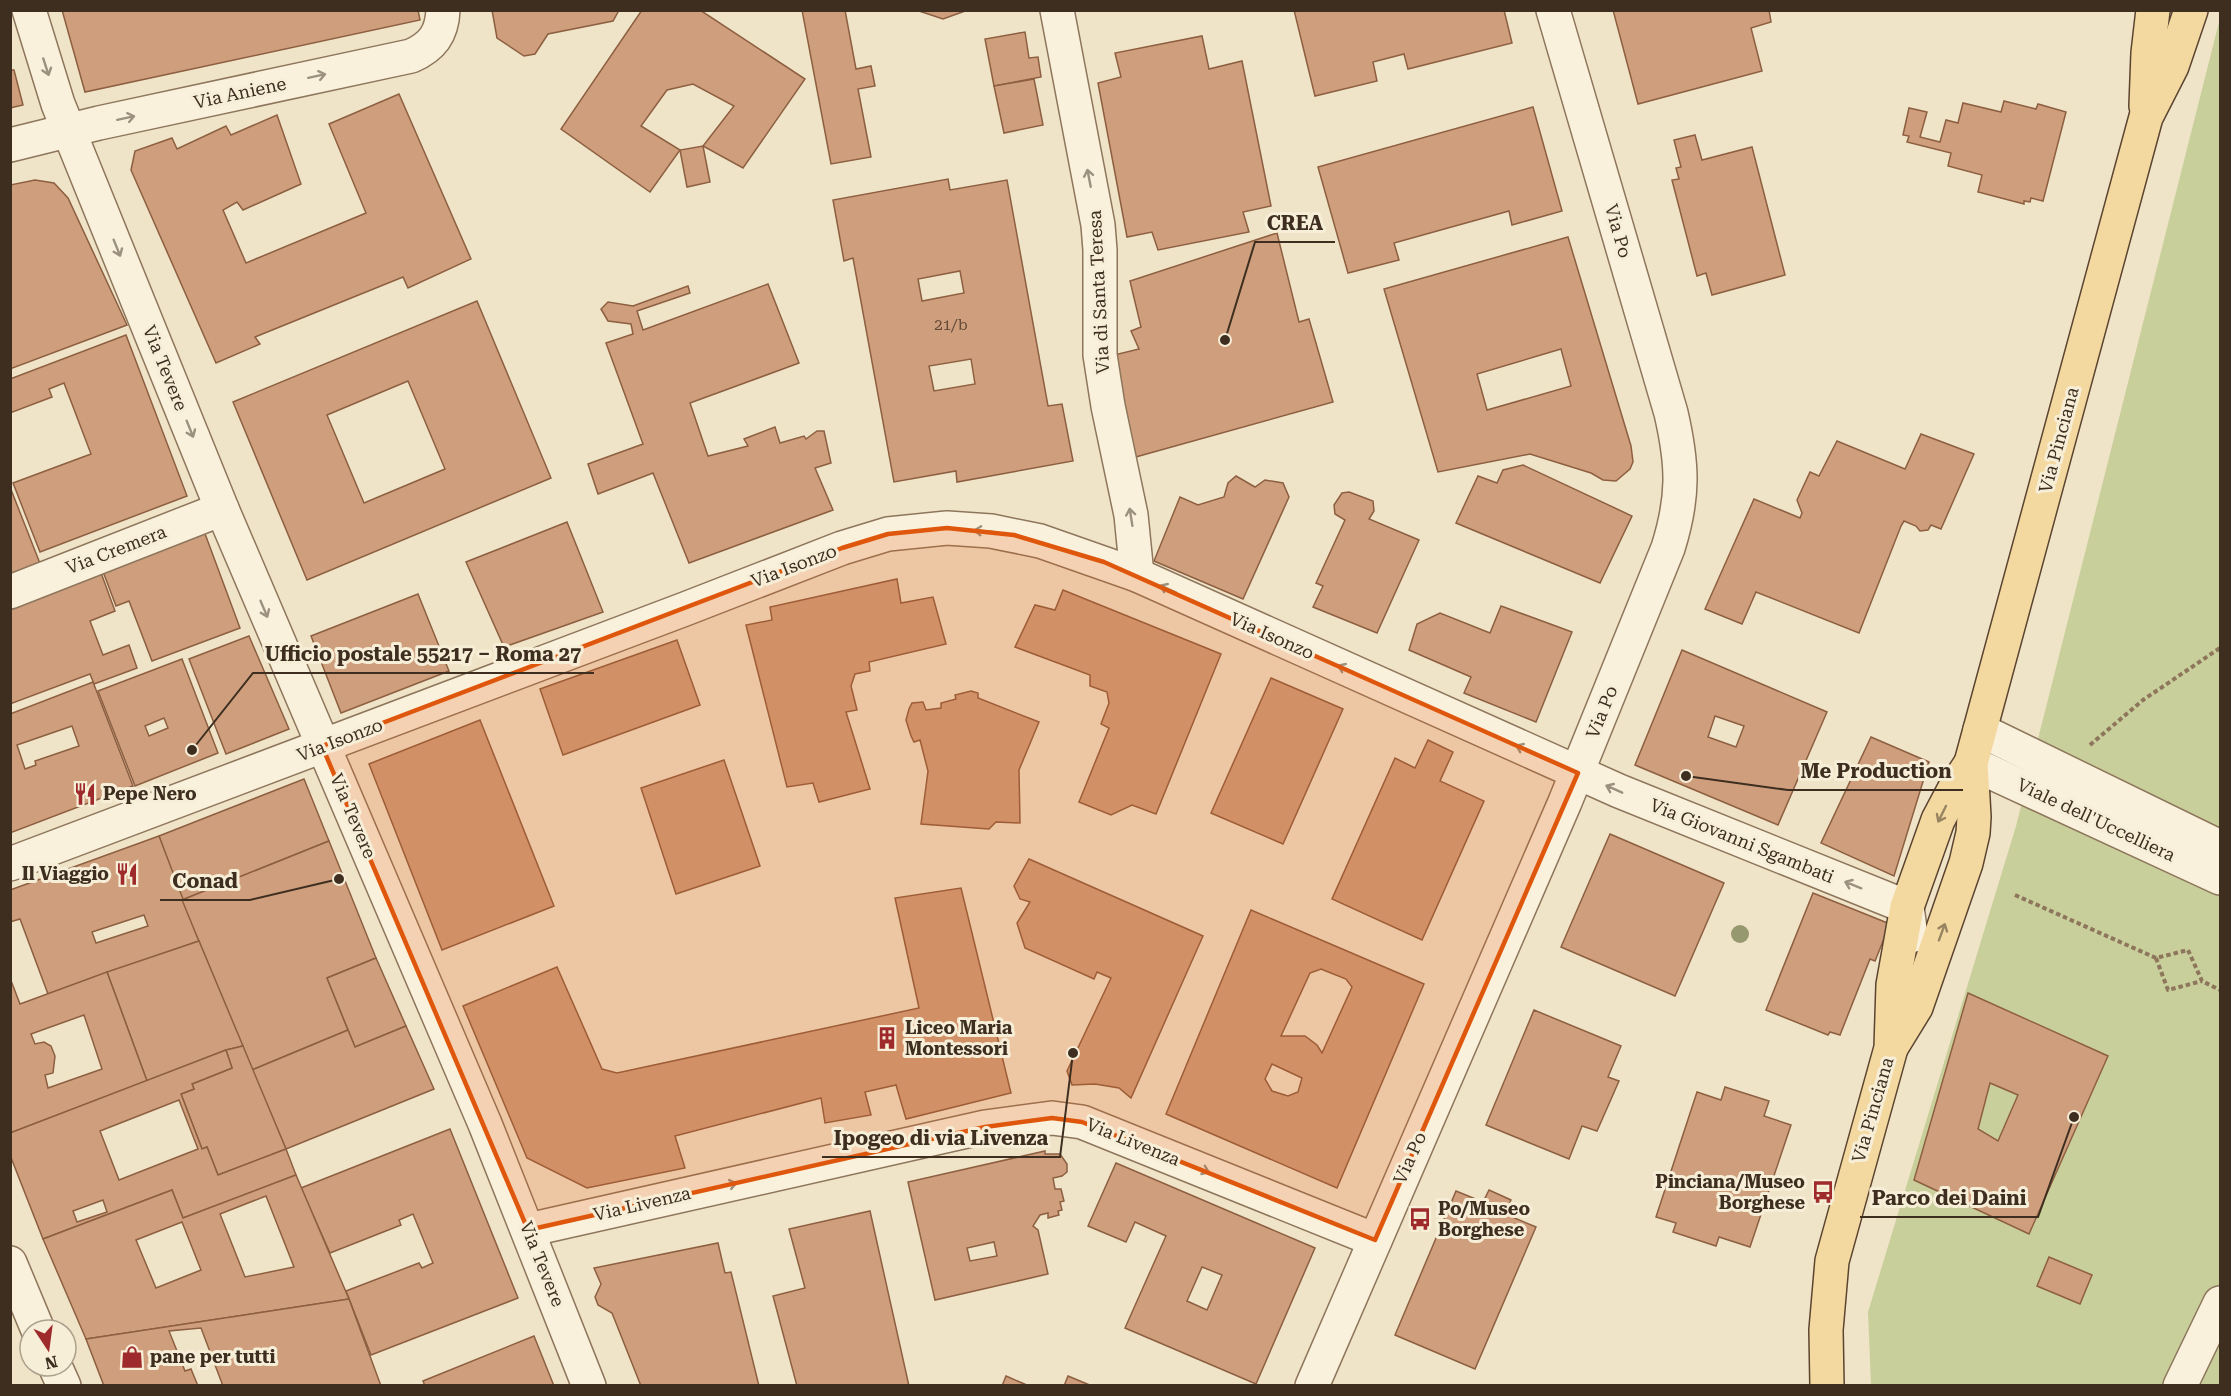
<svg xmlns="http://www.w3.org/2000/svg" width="2231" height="1396" viewBox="0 0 2231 1396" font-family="'Roboto Serif',serif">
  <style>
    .green { fill: #c9cf9b }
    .building { fill: #cf9f7d; stroke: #8d5f41; stroke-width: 1.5; fill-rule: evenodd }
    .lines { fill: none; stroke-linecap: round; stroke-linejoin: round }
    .minor-casing { stroke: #8d765c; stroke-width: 36 }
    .major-casing { stroke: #5b4430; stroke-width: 36 }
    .path { stroke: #8d765c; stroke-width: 4; stroke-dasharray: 4.5 3; stroke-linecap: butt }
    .minor { stroke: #faf1dc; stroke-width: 33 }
    .major { stroke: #f3d9a0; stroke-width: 33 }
    .tree { fill: #96986f }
    .oneway { stroke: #9c907e }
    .oneway2 { stroke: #988460 }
    .marked { fill: #df570d; fill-opacity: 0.2; stroke: #df570d; stroke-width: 4.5; stroke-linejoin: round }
    .labels { text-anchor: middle; stroke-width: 6; stroke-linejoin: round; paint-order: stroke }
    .number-label { font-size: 15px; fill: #624a37 }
    .street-label { font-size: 18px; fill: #3d2e20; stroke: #f7eed8 }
    .poi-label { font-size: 18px; font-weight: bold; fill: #3d2e20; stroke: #f7eed8; text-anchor: start }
    .leader { fill: none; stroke: #3d2e20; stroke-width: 2 }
    .callout-dot { fill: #3d2e20; stroke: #f7eed8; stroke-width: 2 }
    .callout-label { font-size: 20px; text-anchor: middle; font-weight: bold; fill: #3d2e20; stroke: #f7eed8; stroke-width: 6; stroke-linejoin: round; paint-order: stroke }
  </style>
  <rect width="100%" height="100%" fill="#f0e4c8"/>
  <polygon class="green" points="2220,18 2220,1385 1871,1385 1868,1312 2016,826"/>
  <g class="building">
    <polygon points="62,10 418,10 420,20 85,92"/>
    <polygon points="492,10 618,10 618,12 613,21 548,34 535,54 524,56 497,38"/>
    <polygon points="642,10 700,10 805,79 743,168 703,146 734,106 693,84 667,90 641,126 680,150 650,192 561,129"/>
    <polygon points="802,10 845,10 856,69 871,66 875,86 858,89 871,157 831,164"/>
    <polygon points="916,10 968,10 943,19"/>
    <polygon points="1294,10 1504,10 1512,43 1408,69 1404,54 1373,62 1377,81 1315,96"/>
    <polygon points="1613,10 1769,10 1771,22 1751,28 1762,71 1638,104"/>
    <polygon points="1025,32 1029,58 1038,57 1041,77 994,86 985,39"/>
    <polygon points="1202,36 1209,69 1242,61 1271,206 1243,212 1249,232 1158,250 1152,232 1127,237 1098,83 1121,77 1115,53"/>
    <polygon points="10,70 14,70 23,105 10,108"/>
    <polygon points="1034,79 1043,125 1004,133 994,86"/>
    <polygon points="399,94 471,259 408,288 403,277 255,337 260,344 216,363 131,170 135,151 172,138 177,149 226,126 231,135 277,115 301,184 243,210 237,202 223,210 246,263 366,213 329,124"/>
    <polygon points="2004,101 2036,109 2038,104 2066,112 2043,201 2031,198 2030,202 2024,201 2024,204 1978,192 1982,175 1948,166 1951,153 1907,142 1909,136 1903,135 1909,108 1927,112 1920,137 1940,142 1946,120 1958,123 1963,103 2001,112"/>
    <polygon points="1533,107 1562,211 1512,225 1509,211 1394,243 1399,260 1348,273 1318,167"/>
    <polygon points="1695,135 1702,160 1752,147 1785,275 1712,295 1706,273 1697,276 1672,180 1679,179 1676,168 1681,167 1674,140"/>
    <polygon points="703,146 710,182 687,187 680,150"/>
    <path d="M948,179L950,190L1007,180L1048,406L1062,404L1073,461L957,482L956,471L894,482L853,258L844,261L833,200ZM960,271L964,293L922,301L918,279ZM971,359L975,384L934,391L929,366Z"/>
    <polygon points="35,180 54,183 68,198 127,325 10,369 10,185"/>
    <polygon points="1277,233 1299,322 1309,319 1333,402 1132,458 1106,357 1139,349 1131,331 1141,327 1130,281"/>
    <path d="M1568,237L1631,446L1633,462L1630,469L1616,481L1603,480L1591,473L1530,454L1438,472L1384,289ZM1561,349L1571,386L1487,410L1477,374Z"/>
    <polygon points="768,284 799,363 690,403 708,456 748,446 744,439 775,427 780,443 804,436 806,439 817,431 824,431 831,463 815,468 833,510 689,563 653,473 598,494 588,464 643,444 606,343 633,334 631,324 608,321 601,309 608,302 633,306 688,286 690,293 637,311 643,330"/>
    <path d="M477,301L551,478L307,580L233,402ZM408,381L445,469L364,503L327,415Z"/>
    <polygon points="126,335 187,496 40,552 13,483 91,454 64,383 49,389 52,397 10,413 10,379"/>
    <polygon points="1921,434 1974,454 1941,529 1931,525 1928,530 1920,531 1916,526 1904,521 1901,526 1859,633 1756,592 1742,624 1705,609 1754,499 1800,518 1802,513 1797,500 1810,472 1819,476 1837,441 1905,469"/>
    <polygon points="1523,465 1632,516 1600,583 1456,523 1478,476 1497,483 1503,470"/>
    <polygon points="1236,476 1255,487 1265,480 1283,483 1289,497 1243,599 1154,561 1180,497 1198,505 1224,497 1228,483"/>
    <polygon points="10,487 41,566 10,578"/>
    <polygon points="1349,492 1373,501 1374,511 1369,519 1419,540 1377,633 1313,607 1323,586 1316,583 1345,520 1335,514 1334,505 1342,493"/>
    <polygon points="567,522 603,612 504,647 466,562"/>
    <polygon points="204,531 240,628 152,661 129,601 116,606 102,569"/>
    <polygon points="100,570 115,611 90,621 103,655 129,645 137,668 94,684 90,674 10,704 10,604"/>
    <polygon points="897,579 901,603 933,597 946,644 869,662 870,671 855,674 851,686 857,710 846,712 870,789 819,802 813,783 787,787 746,625 772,620 770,607"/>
    <polygon points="1063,590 1221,654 1156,814 1132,805 1111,815 1079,802 1109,728 1101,724 1109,703 1107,692 1090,686 1090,675 1015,647 1035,605 1055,610"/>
    <polygon points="418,594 449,671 341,713 311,636"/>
    <polygon points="1501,606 1572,632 1536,722 1464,693 1471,677 1409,650 1417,624 1440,613 1490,633"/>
    <polygon points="249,636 289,729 226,754 189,659"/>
    <polygon points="677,640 700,705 563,755 540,689"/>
    <path d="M1682,650L1827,712L1778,825L1635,765ZM1715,716L1744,726L1736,747L1708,737Z"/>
    <path d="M182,659L218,753L135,786L98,691ZM164,718L168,728L149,736L145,726Z"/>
    <polygon points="1271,678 1343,709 1283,844 1211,813"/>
    <path d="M93,682L133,786L10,833V714ZM72,726L79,746L35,761L36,765L25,769L17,745Z"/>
    <polygon points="971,691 978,693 978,698 1039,722 1019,770 1020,823 996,822 989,829 921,824 928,771 920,740 914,742 911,736 906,720 909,709 912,703 923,702 926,710 941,708 941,703 956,699 955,695"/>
    <polygon points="480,720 554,906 442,950 369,764"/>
    <polygon points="1871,737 1929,762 1894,876 1821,843"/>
    <polygon points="1428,740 1453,752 1440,781 1484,801 1422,940 1332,899 1395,758 1415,768"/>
    <polygon points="724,760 760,866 676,894 641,788"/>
    <polygon points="304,779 329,841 182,900 159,836"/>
    <polygon points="1610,834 1724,883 1675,996 1561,947"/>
    <path d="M159,836L199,941L48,994L20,919L10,922V890ZM144,915L148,926L96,943L92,932Z"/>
    <polygon points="329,841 376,958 327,978 348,1030 252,1070 182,900"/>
    <polygon points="1029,859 1203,936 1131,1098 1119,1088 1095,1084 1072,1085 1067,1071 1111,978 1097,972 1094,979 1025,948 1017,923 1030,902 1020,899 1014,886"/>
    <polygon points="961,888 1011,1093 906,1119 896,1085 865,1092 871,1115 825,1123 821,1098 675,1136 685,1168 587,1188 527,1158 463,1006 557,967 602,1069 617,1073 919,1008 895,898"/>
    <polygon points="1813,893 1890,924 1875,961 1870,959 1840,1035 1830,1032 1828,1035 1766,1010"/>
    <path d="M1251,910L1424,984L1337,1188L1166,1114ZM1321,969L1346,979L1352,987L1322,1053L1317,1045L1305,1036H1281L1310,973ZM1272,1064L1302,1078L1298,1092L1288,1096L1272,1091L1265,1079Z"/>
    <polygon points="199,941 243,1046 226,1050 147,1081 107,972"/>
    <polygon points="376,958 406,1026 355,1047 327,978"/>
    <path d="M107,972L147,1081L10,1133V978L20,1004ZM84,1015L102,1069L48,1088L45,1075L53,1073L55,1056L51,1046L44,1042L35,1044L31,1034Z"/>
    <path d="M1968,993L2108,1056L2029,1234L1914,1180ZM1990,1083L2018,1095L1998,1141L1978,1129Z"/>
    <polygon points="1534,1010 1621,1046 1608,1077 1619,1081 1597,1131 1582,1126 1569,1159 1486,1125"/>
    <polygon points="406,1026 434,1089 286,1149 252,1070 348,1030 355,1047"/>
    <polygon points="243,1046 286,1149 218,1175 207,1147 202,1149 181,1094 194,1089 192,1084 232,1068 226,1050"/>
    <path d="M226,1050L232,1068L192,1084L194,1089L181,1094L202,1149L207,1147L218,1175L286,1149L296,1175L183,1218L172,1190L43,1239L10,1155V1133ZM179,1100L198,1149L119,1180L100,1131ZM103,1200L107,1212L77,1222L73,1211Z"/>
    <polygon points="1725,1087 1769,1101 1764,1116 1791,1125 1750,1247 1719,1237 1716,1246 1673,1232 1676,1223 1656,1217 1697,1092 1721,1100"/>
    <polygon points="450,1129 518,1298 371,1355 346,1291 419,1263 422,1268 433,1263 413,1214 399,1220 401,1225 330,1253 301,1188"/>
    <path d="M1045,1151V1154H1060L1067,1164V1172L1062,1176L1053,1178L1055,1189H1061L1064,1201L1060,1202L1062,1210L1058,1211L1059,1215L1048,1218V1213L1040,1215L1033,1226L1038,1230L1048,1274L935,1300L908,1182ZM994,1242L997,1256L970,1261L967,1248Z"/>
    <path d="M1116,1163L1315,1248L1256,1384L1125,1328L1166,1236L1135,1222L1126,1242L1088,1226ZM1202,1267L1222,1275L1207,1310L1187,1301Z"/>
    <path d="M296,1175L349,1299L86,1339L43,1239L172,1190L183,1218ZM266,1196L294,1267L245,1277L220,1214ZM182,1222L201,1270L156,1288L136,1240Z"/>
    <polygon points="1489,1190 1511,1200 1505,1214 1536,1227 1475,1369 1395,1335 1456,1191 1483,1202"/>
    <polygon points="870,1211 909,1386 797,1386 773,1296 805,1288 789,1229"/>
    <polygon points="718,1243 725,1273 731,1272 759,1386 641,1386 612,1313 598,1305 595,1297 601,1284 594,1268"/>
    <polygon points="2049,1257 2092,1275 2080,1304 2037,1286"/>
    <polygon points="349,1299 381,1386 223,1386 201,1328 169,1331 185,1371 191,1369 198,1386 104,1386 86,1339"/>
    <polygon points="534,1336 554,1386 425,1386 423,1381"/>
    <polygon points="1006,1376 1029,1386 1002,1386"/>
    <polygon points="1068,1376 1092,1386 1064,1386"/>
  </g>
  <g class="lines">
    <g class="minor-casing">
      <g id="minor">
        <polyline points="29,10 58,104 222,509 485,1124 589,1386"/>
        <polyline points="1057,10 1098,225 1100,250 1100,355 1108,406 1131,515 1137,575"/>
        <path d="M10,145L99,123L411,56C432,47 442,34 443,10"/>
        <polyline points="10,592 222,509"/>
        <polyline points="1980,730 2220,847"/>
        <polyline points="1971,763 2220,878"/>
        <polyline points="10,864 685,609 842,548 888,534 947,528 991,531 1040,541 1137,575 1619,791 1907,907 1911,936"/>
        <polyline points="528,1230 985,1127 1052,1118 1082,1122 1375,1240"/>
        <polyline points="10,1263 38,1330"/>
        <polyline points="55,1366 64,1386"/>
        <path d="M1312,1386L1565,802L1668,548C1684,497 1683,465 1671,413L1553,10"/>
        <polyline points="2180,1386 2220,1303"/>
      </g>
    </g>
    <g class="major-casing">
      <g id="major">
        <polyline points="2146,106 2148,53 2153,10"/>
        <polyline points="1892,1046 1916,1007 1966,863 1973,833 1974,817 1971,763"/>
        <polyline points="1827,1386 1826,1330 1832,1261 1891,1048 1893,985 1907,907 1938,820 1956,786 1971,763 2146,117 2172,66 2191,10"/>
      </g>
    </g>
    <g class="path">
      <polyline points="2090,745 2143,700 2220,648"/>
      <polyline points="2015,895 2156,958 2188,950 2202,981 2220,990"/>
      <polyline points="2156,958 2168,990 2202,981"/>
    </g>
    <use href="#minor" class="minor"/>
    <use href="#major" class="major"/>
  </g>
  <circle class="tree" cx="1740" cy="934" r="9"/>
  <defs><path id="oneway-shaft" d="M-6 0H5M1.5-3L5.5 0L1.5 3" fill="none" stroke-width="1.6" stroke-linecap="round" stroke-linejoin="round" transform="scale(1.5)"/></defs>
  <g class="oneway">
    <use href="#oneway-shaft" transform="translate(46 67) rotate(72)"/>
    <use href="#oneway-shaft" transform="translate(317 76) rotate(-12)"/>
    <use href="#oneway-shaft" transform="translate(126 118) rotate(-12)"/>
    <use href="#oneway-shaft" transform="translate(1089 178) rotate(-101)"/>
    <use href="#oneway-shaft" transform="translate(117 248) rotate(68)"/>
    <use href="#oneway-shaft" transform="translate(190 429) rotate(68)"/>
    <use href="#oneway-shaft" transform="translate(1131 517) rotate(-99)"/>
    <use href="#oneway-shaft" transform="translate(983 531) rotate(-175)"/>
    <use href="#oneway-shaft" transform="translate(1168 589) rotate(-156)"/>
    <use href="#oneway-shaft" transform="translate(264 609) rotate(67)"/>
    <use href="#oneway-shaft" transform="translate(1346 669) rotate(-156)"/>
    <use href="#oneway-shaft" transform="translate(1524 749) rotate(-156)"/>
    <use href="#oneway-shaft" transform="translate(1614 789) rotate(-156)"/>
    <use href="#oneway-shaft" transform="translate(1853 885) rotate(-158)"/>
    <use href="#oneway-shaft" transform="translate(1201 1169) rotate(22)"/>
    <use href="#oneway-shaft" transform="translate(728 1185) rotate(-13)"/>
  </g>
  <g class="oneway2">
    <use href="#oneway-shaft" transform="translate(1942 814) rotate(116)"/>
    <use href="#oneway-shaft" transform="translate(1942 932) rotate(-70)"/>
  </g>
  <path class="marked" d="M947,528L1014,535L1104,562L1578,773L1375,1240L1082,1122L1052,1118L985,1127L528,1230L322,746L842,548L888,534Z"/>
  <defs>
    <g id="restaurant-bare" transform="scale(1.8)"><path d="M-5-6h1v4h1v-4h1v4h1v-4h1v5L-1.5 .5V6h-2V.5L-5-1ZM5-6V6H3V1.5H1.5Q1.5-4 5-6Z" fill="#9e2a2b" stroke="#f7eed8" stroke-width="2.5" paint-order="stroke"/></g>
    <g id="building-bare" transform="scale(1.8)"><path d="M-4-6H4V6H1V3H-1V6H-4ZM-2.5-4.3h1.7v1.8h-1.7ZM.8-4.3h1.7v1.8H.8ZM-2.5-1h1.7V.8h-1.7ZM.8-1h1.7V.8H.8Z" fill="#9e2a2b" stroke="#f7eed8" stroke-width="2.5" paint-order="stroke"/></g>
    <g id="bus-bare" transform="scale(1.8)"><path d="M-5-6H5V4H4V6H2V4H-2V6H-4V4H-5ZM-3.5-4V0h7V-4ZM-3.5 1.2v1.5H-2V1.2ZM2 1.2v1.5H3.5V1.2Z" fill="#9e2a2b" stroke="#f7eed8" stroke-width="2.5" paint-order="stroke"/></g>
    <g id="shop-bare" transform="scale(1.8)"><path d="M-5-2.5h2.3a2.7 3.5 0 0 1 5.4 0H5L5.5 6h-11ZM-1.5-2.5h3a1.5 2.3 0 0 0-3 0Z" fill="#9e2a2b" stroke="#f7eed8" stroke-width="2.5" paint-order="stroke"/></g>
  </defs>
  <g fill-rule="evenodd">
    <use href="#restaurant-bare" x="85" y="794"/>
    <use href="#restaurant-bare" x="127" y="874"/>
    <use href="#building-bare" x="887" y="1038"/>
    <use href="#bus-bare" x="1823" y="1192"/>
    <use href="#bus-bare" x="1420" y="1219"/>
    <use href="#shop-bare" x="132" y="1357"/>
  </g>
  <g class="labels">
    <g class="number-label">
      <text x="951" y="330">21/b</text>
    </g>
    <g class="street-label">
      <text transform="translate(240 93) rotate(-12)" y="6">Via Aniene</text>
      <text transform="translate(1618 231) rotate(74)" y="6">Via Po</text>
      <text transform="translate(1099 292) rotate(-93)" y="6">Via di Santa Teresa</text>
      <text transform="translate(165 368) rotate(68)" y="6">Via Tevere</text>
      <text transform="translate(2059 440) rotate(-75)" y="6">Via Pinciana</text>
      <text transform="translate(116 550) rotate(-21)" y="6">Via Cremera</text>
      <text transform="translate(794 566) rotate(-21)" y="6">Via Isonzo</text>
      <text transform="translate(1272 636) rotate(24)" y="6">Via Isonzo</text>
      <text transform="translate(1602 712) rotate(-68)" y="6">Via Po</text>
      <text transform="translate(340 740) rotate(-21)" y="6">Via Isonzo</text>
      <text transform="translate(353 816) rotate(67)" y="6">Via Tevere</text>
      <text transform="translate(2096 820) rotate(25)" y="6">Viale dell'Uccelliera</text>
      <text transform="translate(1742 841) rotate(22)" y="6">Via Giovanni Sgambati</text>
      <text transform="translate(1873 1110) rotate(-74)" y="6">Via Pinciana</text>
      <text transform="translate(1133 1142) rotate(22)" y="6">Via Livenza</text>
      <text transform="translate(1410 1158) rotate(-66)" y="6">Via Po</text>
      <text transform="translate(642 1204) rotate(-13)" y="6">Via Livenza</text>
      <text transform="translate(542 1264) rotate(68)" y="6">Via Tevere</text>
    </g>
    <g class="poi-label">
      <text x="103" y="800">Pepe Nero</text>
      <text x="109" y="880" text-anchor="end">Il Viaggio</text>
      <text x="905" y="1034">Liceo Maria<tspan x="905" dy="21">Montessori</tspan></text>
      <text x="1805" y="1188" text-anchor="end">Pinciana/Museo<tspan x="1805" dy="21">Borghese</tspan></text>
      <text x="1438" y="1215">Po/Museo<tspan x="1438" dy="21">Borghese</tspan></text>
      <text x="150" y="1363">pane per tutti</text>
    </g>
  </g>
  <path class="leader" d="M1225 340L1255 242H1335M192 750L253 673H594M1686 776L1788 790H1963M339 879L250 900H160M1073 1053L1060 1157H822M2074 1117L2038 1217H1860"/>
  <g class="callout-dot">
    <circle cx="1225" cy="340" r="6"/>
    <circle cx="192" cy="750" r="6"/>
    <circle cx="1686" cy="776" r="6"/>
    <circle cx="339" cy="879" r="6"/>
    <circle cx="1073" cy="1053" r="6"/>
    <circle cx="2074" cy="1117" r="6"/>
  </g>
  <g class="callout-label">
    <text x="1295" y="230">CREA</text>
    <text x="423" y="661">Ufficio postale 55217 – Roma 27</text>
    <text x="1876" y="778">Me Production</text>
    <text x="205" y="888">Conad</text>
    <text x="941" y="1145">Ipogeo di via Livenza</text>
    <text x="1949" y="1205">Parco dei Daini</text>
  </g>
  <rect width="2231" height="1396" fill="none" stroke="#3d2e20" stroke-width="24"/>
  <g transform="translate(48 1348) rotate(167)"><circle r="28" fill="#f7eed8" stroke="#ada18e" stroke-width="1.5"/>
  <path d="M0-4.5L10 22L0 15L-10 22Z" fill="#9e2a2b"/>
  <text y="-9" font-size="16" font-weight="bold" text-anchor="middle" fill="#3d2e20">N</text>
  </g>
</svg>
